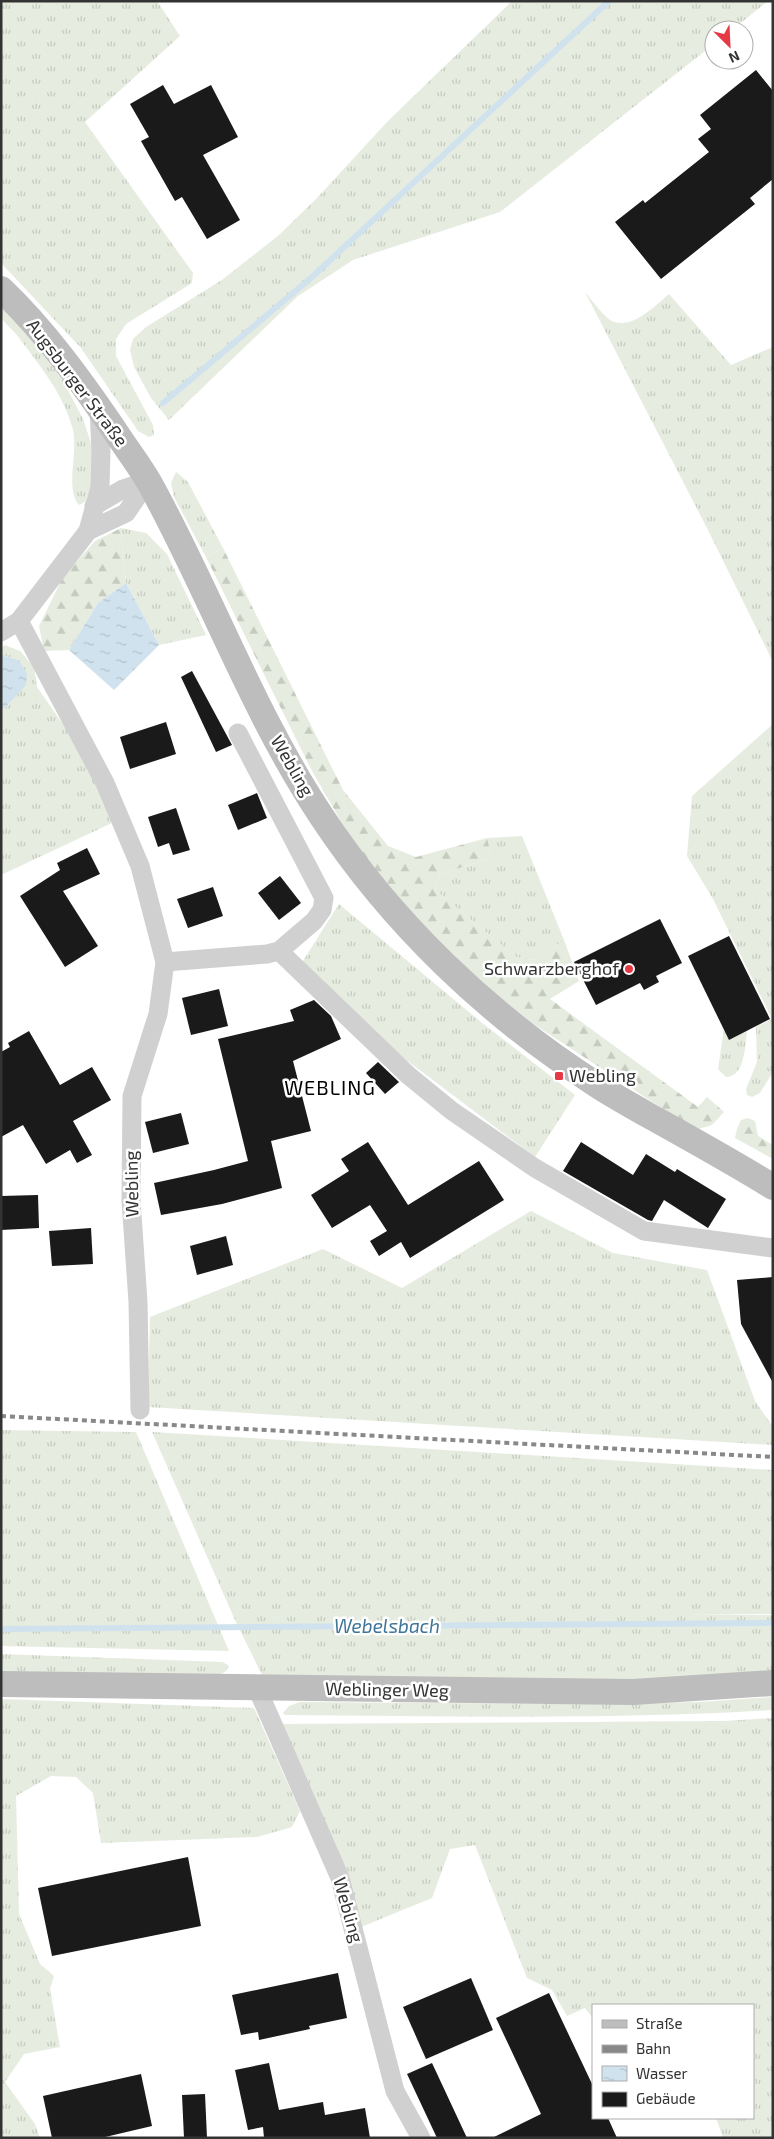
<svg xmlns="http://www.w3.org/2000/svg" width="774" height="2139" viewBox="0 0 774 2139" font-family="'Exo 2',sans-serif">
  <style>
    .grass { fill: url(#grass-tufts) }
    .forest { fill: url(#forest-firs) }
    .water { fill: url(#water-ripples) }
    .lines { fill: none; stroke-linecap: round; stroke-linejoin: round }
    .stream { stroke: #cfe2ee; stroke-width: 6 }
    .building { fill: #1a1a1a }
    .street { stroke: #d0d0d0; stroke-width: 19 }
    .secondary { stroke: #bdbdbd; stroke-width: 26 }
    .rail { stroke: #888; stroke-width: 4; stroke-dasharray: 5 4; stroke-linecap: butt }
    .poi-dot { fill: #e63946; stroke: #fff; stroke-width: 2 }
    .labels { text-anchor: middle; stroke-width: 5; stroke-linejoin: round; paint-order: stroke }
    .street-label { font-size: 18px; fill: #333; stroke: #fff }
    .poi-label { font-size: 18px; fill: #333; stroke: #fff; text-anchor: end }
    .water-label { font-size: 19px; font-style: italic; fill: #3f7597; stroke: #fff }
    .quarter-label { font-size: 20px; letter-spacing: 1px; fill: #000; stroke: #fff }
  </style>
  <defs>
    <pattern id="grass-tufts" width="24" height="20" patternUnits="userSpaceOnUse" patternTransform="scale(1.25)"><rect width="24" height="20" fill="#e6ecdf"/><path d="M3 7l-1-3M5 7V3M7 7l1-3M15 17l-1-3M17 17v-4M19 17l1-3" fill="none" stroke="#c6cbc0"/></pattern>
    <pattern id="forest-firs" width="22" height="20" patternUnits="userSpaceOnUse" patternTransform="scale(1.25)"><rect width="22" height="20" fill="#e6ecdf"/><path d="M5 1l3.5 6h-7zM16 11l3.5 6h-7z" fill="#c6cbc0"/></pattern>
    <pattern id="water-ripples" width="26" height="14" patternUnits="userSpaceOnUse" patternTransform="scale(1.25)"><rect width="26" height="14" fill="#cfe2ee"/><path d="M2 4q2-2 4 0t4 0M15 11q2-2 4 0t4 0" fill="none" stroke="#b2c2cd"/></pattern>
  </defs>
  <rect width="100%" height="100%" fill="#fff"/>
  <g class="grass">
    <polygon points="1,1 157,1 180,36 85,122 193,273 192,283 126,324 116,339 116,356 153,425 154,435 149,437 138,431 81,348 1,263"/>
    <polygon points="512,1 768,1 732,30 714,30 714,44 500,212 353,260 298,296 169,420 151,398 134,367 130,350 133,339 146,327 222,280 279,235 317,198 387,122"/>
    <path d="M585,292C591,299 604,317 612,321C632,330 655,306 669,294L731,365L773,347V662L707,528Z"/>
    <path d="M1,301L57,369L83,419L92,446V482L86,501L79,505C65,489 78,453 73,430C64,394 38,363 16,334C12,329 6,325 3,320C0,316 1,307 1,301Z"/>
    <polygon points="176,472 188,482 223,548 206,557 174,497 171,483"/>
    <polygon points="121,528 146,533 167,554 206,635 159,645 126,583"/>
    <polygon points="5,645 20,651 34,667 37,687 74,740 114,822 1,875 1,712 6,707 19,660 1,655 1,648"/>
    <polygon points="773,724 773,1072 760,1093 752,1097 747,1095 746,1089 757,1062 756,1027 772,1019 713,899 687,856 692,796"/>
    <polygon points="522,836 564,940 536,960 516,957 435,890 440,874 492,858 487,838"/>
    <polygon points="339,904 481,1022 575,1095 535,1157 401,1056 301,964"/>
    <path d="M724,1029L729,1040L747,1031C745,1045 745,1077 726,1077L718,1069Z"/>
    <polygon points="531,1211 613,1253 707,1270 755,1401 773,1427 773,1445 148,1407 150,1317 323,1249 402,1288"/>
    <polygon points="1,1430 136,1432 229,1651 1,1646"/>
    <polygon points="152,1432 773,1470 773,1614 685,1615 773,1615 773,1673 610,1682 264,1679 235,1620"/>
    <polygon points="1,1654 223,1662 229,1666 226,1671 214,1678 1,1674"/>
    <path d="M773,1697V1710C610,1720 447,1716 285,1715L283,1713L289,1706L300,1702L575,1704L699,1702Z"/>
    <polygon points="1,1699 254,1708 300,1811 292,1827 257,1837 101,1843 93,1793 76,1777 51,1776 16,1796 19,1914 40,1964 54,1976 50,1989 60,2047 24,2054 5,2082 35,2124 40,2138 1,2138"/>
    <polygon points="773,1718 773,2138 723,2138 716,2118 753,2118 753,2005 593,2005 593,2018 585,2008 567,2016 552,1990 527,1978 475,1845 450,1849 432,1898 361,1927 278,1724 724,1721"/>
  </g>
  <g class="forest">
    <polygon points="121,528 126,583 98,603 69,650 44,651 39,626 63,577 95,541"/>
    <polygon points="223,548 343,790 388,846 416,857 487,838 492,858 440,874 435,890 516,957 536,960 564,940 579,981 550,999 698,1107 707,1097 724,1112 712,1125 695,1130 494,998 417,920 352,840 312,771 206,557"/>
    <polygon points="748,1118 755,1121 758,1136 773,1145 773,1159 735,1138 737,1129 741,1120"/>
  </g>
  <g class="water">
    <polygon points="126,583 159,645 114,690 69,650 98,603"/>
    <polygon points="1,655 19,660 27,674 26,685 1,712"/>
  </g>
  <g class="lines">
    <g class="stream">
      <polyline points="163,403 312,277 609,1"/>
      <polyline points="1,1629 773,1623"/>
    </g>
  </g>
  <g class="building">
    <polygon points="756,70 773,91 773,179 750,198 755,204 661,279 615,222 643,200 645,203 709,152 698,139 711,129 700,115"/>
    <polygon points="163,85 174,104 211,85 238,137 203,155 240,220 207,239 182,197 175,201 141,141 149,137 130,104"/>
    <polygon points="192,671 232,745 216,752 181,677"/>
    <polygon points="166,722 176,754 130,769 120,737"/>
    <polygon points="257,793 267,818 238,830 228,805"/>
    <polygon points="176,808 190,850 173,855 169,843 158,847 148,817"/>
    <polygon points="87,848 100,874 63,891 98,946 65,967 20,896 60,870 57,863"/>
    <polygon points="280,876 301,903 279,920 258,893"/>
    <polygon points="213,887 223,916 188,928 177,899"/>
    <polygon points="660,919 682,963 656,976 659,982 644,990 640,983 596,1005 574,962"/>
    <polygon points="729,936 770,1019 729,1040 688,956"/>
    <polygon points="219,989 228,1026 191,1035 182,998"/>
    <polygon points="314,1000 331,1016 341,1039 293,1061 311,1131 271,1141 282,1188 222,1204 161,1215 154,1183 214,1170 248,1161 218,1039 294,1021 290,1010"/>
    <polygon points="29,1031 60,1085 92,1067 111,1100 73,1121 92,1155 77,1163 70,1150 46,1164 23,1125 1,1137 1,1052 10,1047 8,1043"/>
    <polygon points="378,1062 399,1082 385,1094 366,1073"/>
    <polygon points="181,1113 189,1144 153,1153 145,1122"/>
    <polygon points="368,1142 408,1205 479,1161 504,1200 410,1258 401,1242 379,1256 370,1241 387,1231 370,1205 332,1228 311,1195 349,1171 341,1159"/>
    <polygon points="581,1142 633,1175 646,1154 675,1172 677,1169 726,1199 708,1228 664,1200 652,1221 648,1220 563,1171"/>
    <polygon points="38,1195 39,1228 1,1230 1,1196"/>
    <polygon points="91,1228 93,1264 52,1266 49,1231"/>
    <polygon points="226,1236 233,1265 197,1275 190,1246"/>
    <polygon points="773,1277 773,1383 741,1324 737,1280"/>
    <polygon points="188,1857 201,1926 52,1956 38,1888"/>
    <polygon points="338,1973 347,2018 309,2026 310,2029 259,2040 258,2032 241,2035 232,1995"/>
    <polygon points="471,1978 493,2030 426,2059 403,2007"/>
    <polygon points="549,1993 593,2086 593,2118 608,2118 617,2138 492,2138 541,2114 496,2018"/>
    <polygon points="269,2063 279,2110 323,2102 325,2115 365,2108 370,2138 264,2138 263,2127 248,2130 235,2070"/>
    <polygon points="432,2063 467,2138 437,2138 407,2074"/>
    <polygon points="141,2074 152,2126 101,2138 52,2138 43,2096"/>
    <polygon points="205,2094 207,2138 184,2138 182,2095"/>
  </g>
  <g class="lines">
    <g class="street">
      <polyline points="94,506 123,489 148,481"/>
      <polyline points="88,531 100,487 101,451 99,409"/>
      <polyline points="19,621 105,783 140,866 165,962 158,1014 132,1096 131,1200 138,1302 140,1410"/>
      <polyline points="1,632 19,621 88,531 126,513 148,481"/>
      <polyline points="279,951 408,1075 452,1111 535,1168 644,1231 773,1248"/>
      <polyline points="165,962 267,954 279,951 314,921 322,910 324,898 238,733"/>
      <polyline points="257,1688 340,1878 395,2091 421,2138"/>
    </g>
    <g class="secondary">
      <path d="M1,289C45,331 81,381 115,431C126,448 139,465 149,482C210,592 252,712 322,817C392,923 487,1014 594,1083C610,1094 629,1104 646,1114C689,1138 731,1161 773,1187"/>
      <polyline points="1,1684 633,1692 773,1683"/>
    </g>
    <polyline class="rail" points="1,1416 773,1457"/>
  </g>
  <g class="poi-dot">
    <circle cx="629" cy="969" r="5"/>
    <rect x="554" y="1071" width="10" height="10" rx="2.5"/>
  </g>
  <g class="labels">
    <g class="street-label">
      <text transform="translate(77 383) rotate(53)" y="6">Augsburger Straße</text>
      <text transform="translate(292 766) rotate(60)" y="6">Webling</text>
      <text transform="translate(132 1184) rotate(-91)" y="6">Webling</text>
      <text transform="translate(387 1690) rotate(1)" y="6">Weblinger Weg</text>
      <text transform="translate(348 1910) rotate(74)" y="6">Webling</text>
    </g>
    <g class="poi-label">
      <text x="619" y="975">Schwarzberghof</text>
      <text x="569" y="1082" text-anchor="start">Webling</text>
    </g>
    <g class="water-label">
      <text x="387" y="1633">Webelsbach</text>
    </g>
    <g class="quarter-label">
      <text x="330" y="1095">WEBLING</text>
    </g>
  </g>
  <rect width="774" height="2139" fill="none" stroke="#333333" stroke-width="5"/>
  <rect x="592" y="2004" width="162" height="115" fill="#ffffff" stroke="#adadad"/>
  <rect x="602" y="2020" width="25" height="8" fill="#bdbdbd" stroke="#adadad"/>
  <text x="636" y="2029" font-size="15" fill="#333333">Straße</text>
  <rect x="602" y="2045" width="25" height="8" fill="#888888" stroke="#adadad"/>
  <text x="636" y="2054" font-size="15" fill="#333333">Bahn</text>
  <rect x="602" y="2066" width="25" height="15" fill="url(#water-ripples)" stroke="#adadad"/>
  <text x="636" y="2079" font-size="15" fill="#333333">Wasser</text>
  <rect x="602" y="2092" width="25" height="15" fill="#1a1a1a" stroke="#adadad"/>
  <text x="636" y="2104" font-size="15" fill="#333333">Gebäude</text>
  <g transform="translate(729 45) rotate(156)"><circle r="24" fill="#ffffff" stroke="#adadad"/>
  <path d="M0-4L9 19L0 12L-9 19Z" fill="#e63946"/>
  <text y="-8" font-size="14" font-weight="bold" text-anchor="middle" fill="#333333">N</text>
  </g>
</svg>
